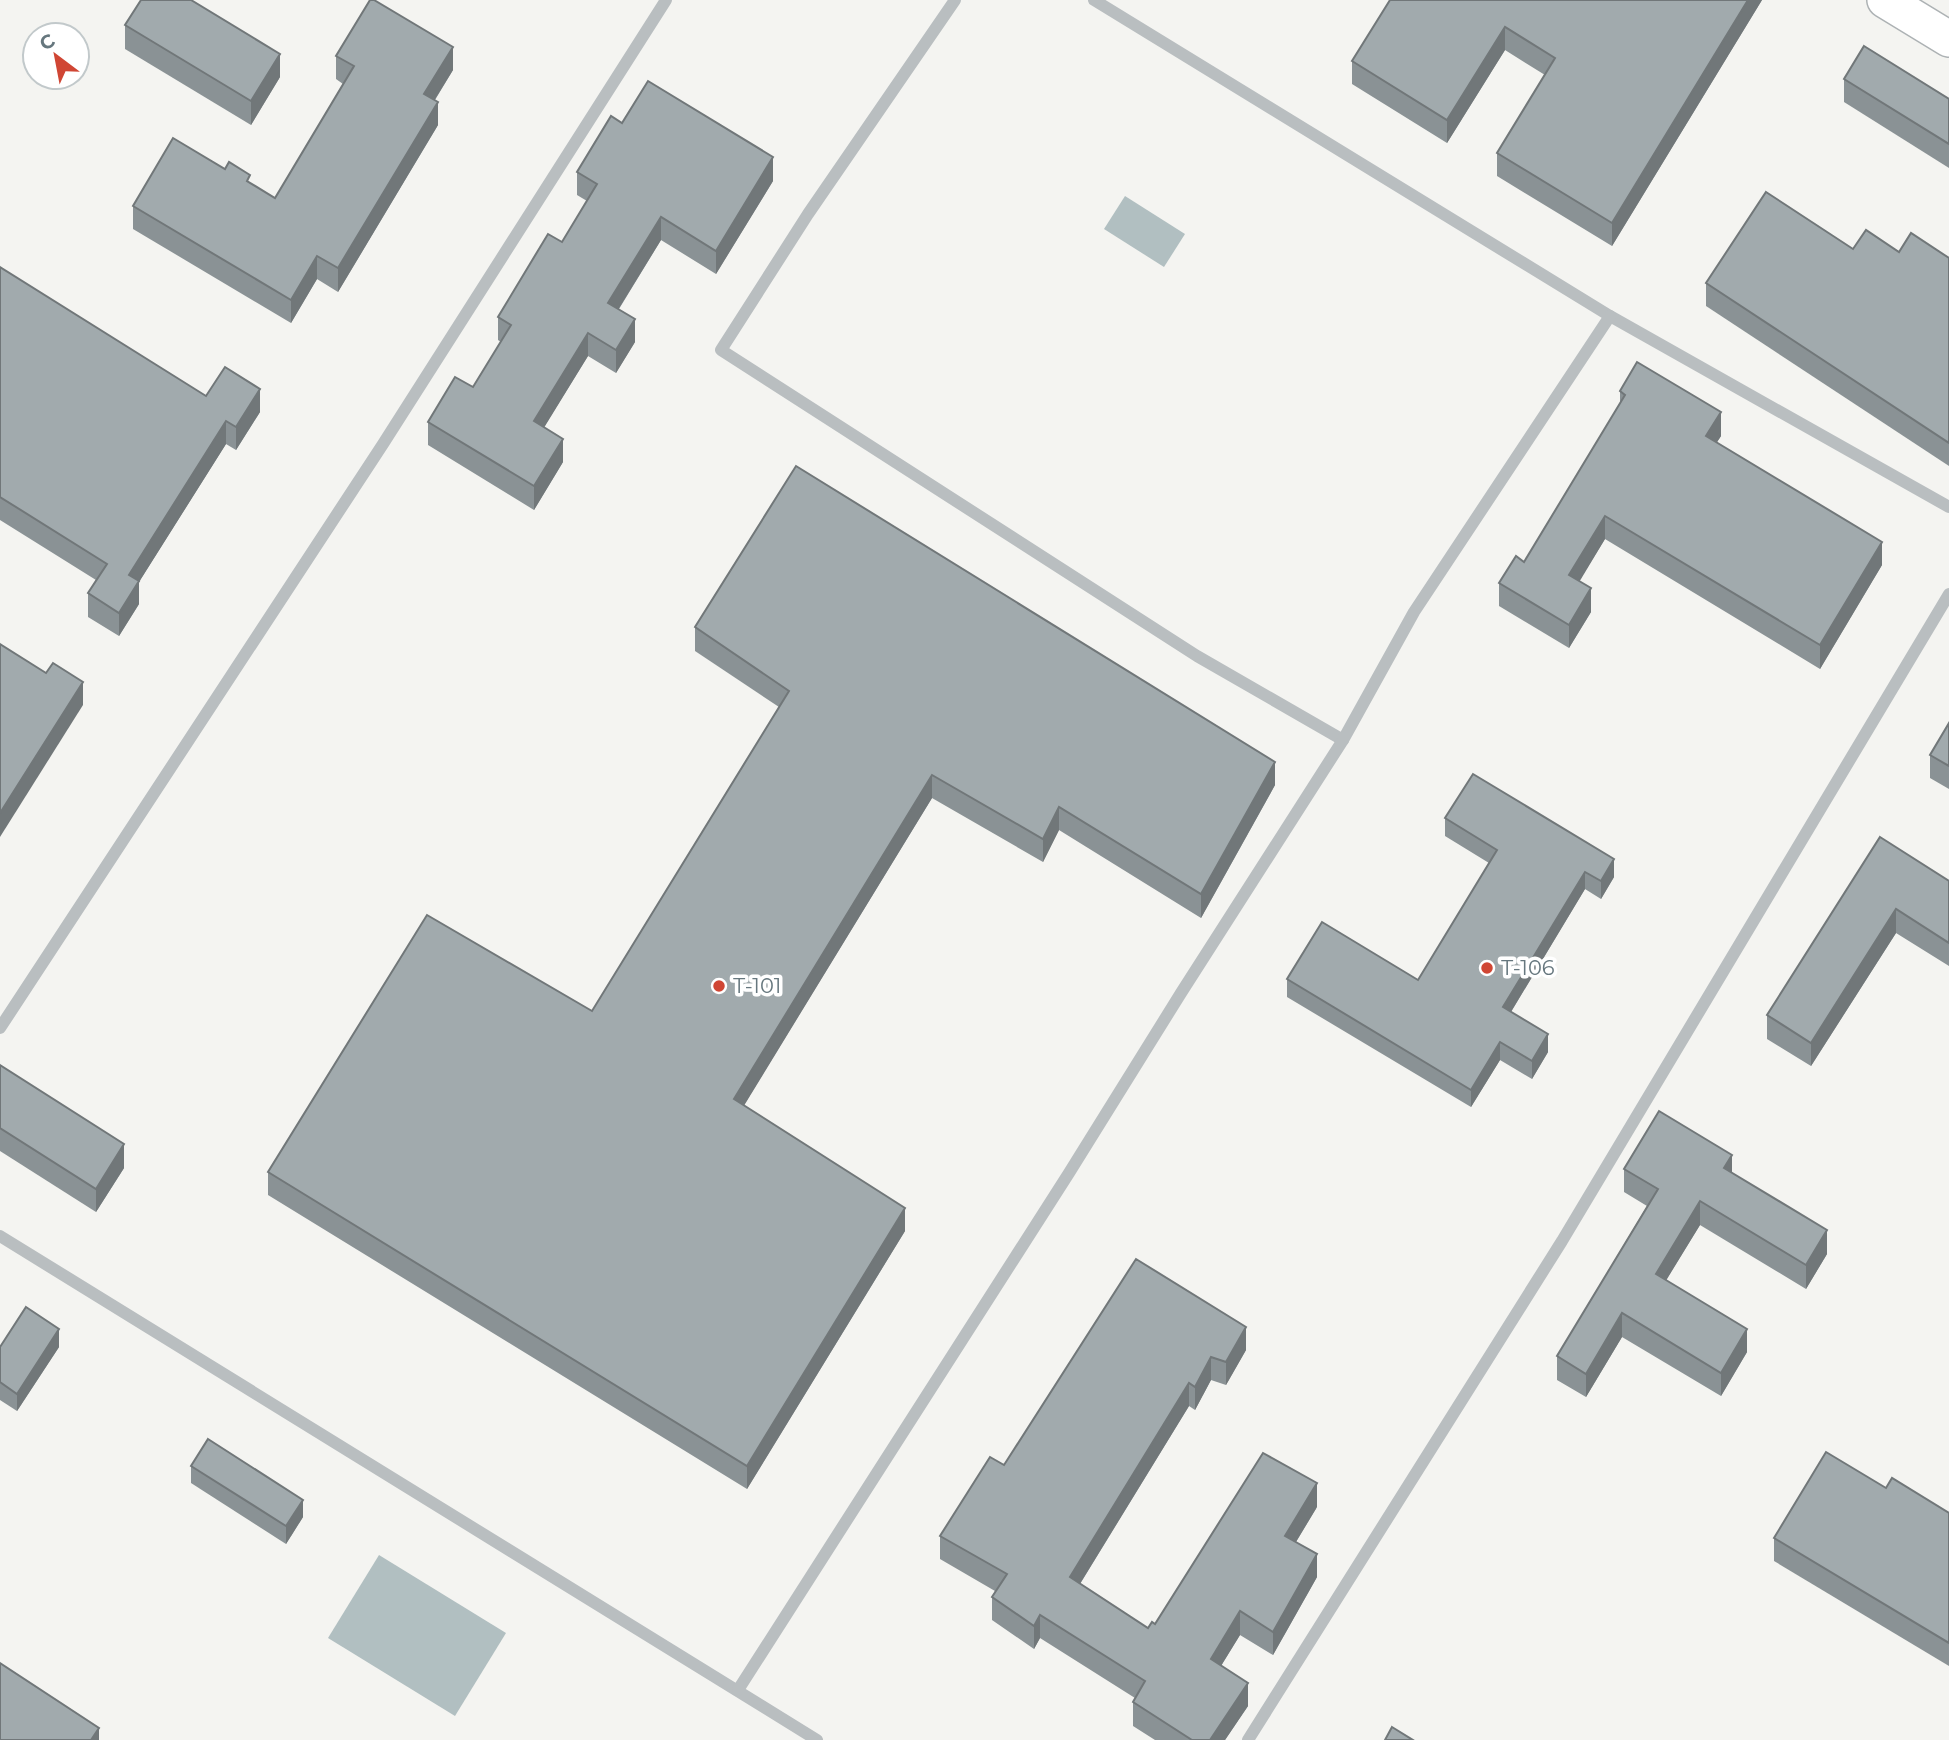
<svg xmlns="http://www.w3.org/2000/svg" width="1949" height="1740" viewBox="0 0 1949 1740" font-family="Montserrat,sans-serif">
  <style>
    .water { fill: #b1bfc1 }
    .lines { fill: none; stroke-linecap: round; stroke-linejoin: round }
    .major-casing { stroke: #adb2b4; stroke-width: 38 }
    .minor { stroke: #b9bec0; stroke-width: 12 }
    .major { stroke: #fff; stroke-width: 35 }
    .wall { fill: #8a9295 }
    .shaded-wall { fill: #717779 }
    .building { fill: #a1aaad; stroke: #717779; stroke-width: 2 }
    .poi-dot { fill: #d04634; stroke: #fff; stroke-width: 2.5 }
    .labels { text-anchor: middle; stroke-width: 7; stroke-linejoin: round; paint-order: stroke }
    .poi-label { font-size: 21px; fill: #66777e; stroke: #fff; text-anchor: start }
  </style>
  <rect width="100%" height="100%" fill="#f4f4f1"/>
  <g class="water">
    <polygon points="1125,196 1185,234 1164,267 1104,229"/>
    <polygon points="379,1555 506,1633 455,1716 328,1638"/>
  </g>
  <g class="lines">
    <g class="major-casing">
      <polyline id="major" points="1885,0 1949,39"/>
    </g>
    <g class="minor">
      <polyline points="955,0 808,214 721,350 1197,656 1343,740"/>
      <polyline points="1094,0 1610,316 1949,507"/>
      <polyline points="0,1028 383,444 666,0"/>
      <polyline points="0,1236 817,1740"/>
      <polyline points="738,1690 1069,1173 1181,993 1343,740 1414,612 1610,316"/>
      <polyline points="1248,1740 1562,1241 1949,594"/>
    </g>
    <use href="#major" class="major"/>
  </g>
  <g class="wall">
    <polygon points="1390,0 1762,0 1612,246 1497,176 1497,153 1545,75 1505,50 1447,143 1352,84 1352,61"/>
    <polygon points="125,25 280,77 251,125 125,49"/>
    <polygon points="336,56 453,70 435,100 438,125 338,292 317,279 291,323 133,229 133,206 250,183 275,198 343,84 336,79"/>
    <polygon points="1844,79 1949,99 1949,168 1844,102"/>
    <polygon points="622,123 773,181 716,274 661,240 619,309 635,342 616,373 588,356 544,427 563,462 534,510 428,445 428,422 473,387 501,342 498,340 498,317 562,242 587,201 577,195 577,172"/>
    <polygon points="1853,249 1949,258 1949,466 1706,306 1706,283"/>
    <polygon points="0,267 206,396 260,412 236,450 226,444 139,582 139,604 119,636 88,617 88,593 96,580 0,520"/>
    <polygon points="1620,391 1721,436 1717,442 1882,565 1820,669 1605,539 1579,581 1591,612 1569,648 1499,606 1499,583 1524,562 1620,404"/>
    <polygon points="695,627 1275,785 1201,918 1059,830 1043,862 932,798 744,1105 905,1231 747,1489 268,1195 268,1172 592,1011 779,707 695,651"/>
    <polygon points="1949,723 1949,789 1930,778 1930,755"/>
    <polygon points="1445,818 1614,877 1601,899 1585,889 1511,1012 1548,1052 1532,1079 1500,1060 1471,1107 1287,997 1287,979 1418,980 1489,863 1445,836"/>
    <polygon points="1880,837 1949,881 1949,966 1896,933 1811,1066 1767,1039 1767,1015"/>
    <polygon points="0,1065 124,1168 96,1212 0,1151"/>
    <polygon points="1624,1169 1732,1173 1827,1254 1806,1289 1700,1225 1666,1280 1747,1352 1721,1396 1622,1337 1586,1397 1557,1380 1557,1356 1647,1206 1624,1192"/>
    <polygon points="1136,1259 1246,1350 1226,1385 1211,1380 1195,1410 1189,1406 1080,1584 1148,1628 1317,1507 1296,1542 1317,1577 1273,1655 1240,1635 1221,1666 1248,1706 1225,1740 1155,1740 1133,1726 1133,1702 1135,1698 1040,1638 1034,1649 992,1620 992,1597 995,1591 940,1559 940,1536 1004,1465"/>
    <polygon points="0,1347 59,1347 17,1411 0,1400"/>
    <polygon points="191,1466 303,1517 286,1544 191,1483"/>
    <polygon points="1949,1513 1949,1666 1774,1561 1774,1538"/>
  </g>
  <g class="shaded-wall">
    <polygon points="1748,0 1762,0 1612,246 1612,223"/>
    <polygon points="1505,27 1505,50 1447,143 1447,120"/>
    <polygon points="453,47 453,70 424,117 424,94"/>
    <polygon points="280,54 280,77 251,125 251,101"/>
    <polygon points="438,102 438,125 338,292 338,268"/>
    <polygon points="773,157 773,181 716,274 716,251"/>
    <polygon points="661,217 661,240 608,326 608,303"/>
    <polygon points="317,256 317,279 291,323 291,300"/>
    <polygon points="635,319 635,342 616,373 616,350"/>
    <polygon points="588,333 588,356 534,444 534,421"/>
    <polygon points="260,389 260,412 236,450 236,427"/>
    <polygon points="1721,412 1721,436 1706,459 1706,436"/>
    <polygon points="226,421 226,444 139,582 139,604 119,636 119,613 129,575"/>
    <polygon points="563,439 563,462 534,510 534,486"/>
    <polygon points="1605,516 1605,539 1569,599 1569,575"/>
    <polygon points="1882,542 1882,565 1820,669 1820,645"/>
    <polygon points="1591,588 1591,612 1569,648 1569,625"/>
    <polygon points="83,682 83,705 0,837 0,813"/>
    <polygon points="1275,762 1275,785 1201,918 1201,894"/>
    <polygon points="932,775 932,798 734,1122 734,1099"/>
    <polygon points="1059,807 1059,830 1043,862 1043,839"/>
    <polygon points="1614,859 1614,877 1601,899 1601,881"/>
    <polygon points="1585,872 1585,889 1503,1025 1503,1007"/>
    <polygon points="1896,909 1896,933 1811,1066 1811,1043"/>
    <polygon points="1548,1034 1548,1052 1532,1079 1532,1061"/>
    <polygon points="1500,1042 1500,1060 1471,1107 1471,1090"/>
    <polygon points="124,1144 124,1168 96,1212 96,1189"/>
    <polygon points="1732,1155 1732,1178 1724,1168"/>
    <polygon points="1700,1201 1700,1225 1656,1297 1656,1274"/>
    <polygon points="905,1208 905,1231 747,1489 747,1466"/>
    <polygon points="1827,1230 1827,1254 1806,1289 1806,1265"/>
    <polygon points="1622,1313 1622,1337 1586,1397 1586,1374"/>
    <polygon points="1246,1327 1246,1350 1226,1385 1226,1362"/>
    <polygon points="59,1329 59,1347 17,1411 17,1394"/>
    <polygon points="1747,1329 1747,1352 1721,1396 1721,1373"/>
    <polygon points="1211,1357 1211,1380 1195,1410 1195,1387"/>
    <polygon points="1189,1383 1189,1406 1070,1600 1070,1577"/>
    <polygon points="1317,1483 1317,1507 1285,1560 1285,1536"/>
    <polygon points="303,1500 303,1517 286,1544 286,1526"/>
    <polygon points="1317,1554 1317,1577 1273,1655 1273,1632"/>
    <polygon points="1240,1611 1240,1635 1211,1682 1211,1659"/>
    <polygon points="1040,1615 1040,1638 1034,1649 1034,1626"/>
    <polygon points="1248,1683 1248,1706 1225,1740 1210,1740"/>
    <polygon points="99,1728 99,1740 91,1740"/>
  </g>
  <g class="building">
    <polygon points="141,0 191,0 280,54 251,101 125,25"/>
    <polygon points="370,0 374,0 453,47 424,94 438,102 338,268 317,256 291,300 133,206 173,138 225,169 229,162 250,175 247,181 275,198 354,66 336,56"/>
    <polygon points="1390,0 1748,0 1612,223 1497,153 1555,58 1505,27 1447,120 1352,61"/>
    <polygon points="1864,46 1949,99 1949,144 1844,79"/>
    <polygon points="648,81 773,157 716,251 661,217 608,303 635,319 616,350 588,333 534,421 563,439 534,486 428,422 455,377 473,387 511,325 498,317 548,234 562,242 597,184 577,172 611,116 622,123"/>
    <polygon points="1766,192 1853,249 1866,230 1899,252 1911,233 1949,258 1949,443 1706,283"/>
    <polygon points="0,267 206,396 225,367 260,389 236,427 226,421 129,575 139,581 119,613 88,593 107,564 0,497"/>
    <polygon points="1637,362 1721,412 1706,436 1882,542 1820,645 1605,516 1569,575 1591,588 1569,625 1499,583 1516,556 1524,562 1625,395 1620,391"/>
    <polygon points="796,466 1275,762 1201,894 1059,807 1043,839 932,775 734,1099 905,1208 747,1466 268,1172 427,915 592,1011 789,691 695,627"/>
    <polygon points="0,644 46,673 53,663 83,682 0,813"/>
    <polygon points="1949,723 1949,766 1930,755"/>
    <polygon points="1473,774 1614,859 1601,881 1585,872 1503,1007 1548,1034 1532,1061 1500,1042 1471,1090 1287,979 1322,922 1418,980 1497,850 1445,818"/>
    <polygon points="1880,837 1949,881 1949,943 1896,909 1811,1043 1767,1015"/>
    <polygon points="0,1065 124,1144 96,1189 0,1128"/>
    <polygon points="1659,1111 1732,1155 1724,1168 1827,1230 1806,1265 1700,1201 1656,1274 1747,1329 1721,1373 1622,1313 1586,1374 1557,1356 1658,1189 1624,1169"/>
    <polygon points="1136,1259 1246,1327 1226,1362 1211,1357 1195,1387 1189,1383 1070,1577 1148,1628 1152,1622 1155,1624 1263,1453 1317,1483 1285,1536 1317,1554 1273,1632 1240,1611 1211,1659 1248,1683 1210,1740 1192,1740 1133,1702 1145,1681 1040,1615 1034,1626 992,1597 1007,1574 940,1536 990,1457 1004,1465"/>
    <polygon points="26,1307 59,1329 17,1394 0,1382 0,1347"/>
    <polygon points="208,1439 303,1500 286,1526 191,1466"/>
    <polygon points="1826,1452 1886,1488 1892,1478 1949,1513 1949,1643 1774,1538"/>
    <polygon points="0,1663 99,1728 91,1740 0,1740"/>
    <polygon points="1392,1727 1413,1740 1385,1740"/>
  </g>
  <g class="poi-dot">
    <circle cx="1487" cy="968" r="7"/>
    <circle cx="719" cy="986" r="7"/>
  </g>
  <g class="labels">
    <g class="poi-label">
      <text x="1501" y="975">Т-106</text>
      <text x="733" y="993">Т-101</text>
    </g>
  </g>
  <g transform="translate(56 56) rotate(328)"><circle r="33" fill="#ffffff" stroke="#c2c9cb" stroke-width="2"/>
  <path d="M0-5L12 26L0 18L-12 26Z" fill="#d04634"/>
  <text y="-10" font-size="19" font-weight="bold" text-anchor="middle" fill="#66777e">С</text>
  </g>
</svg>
